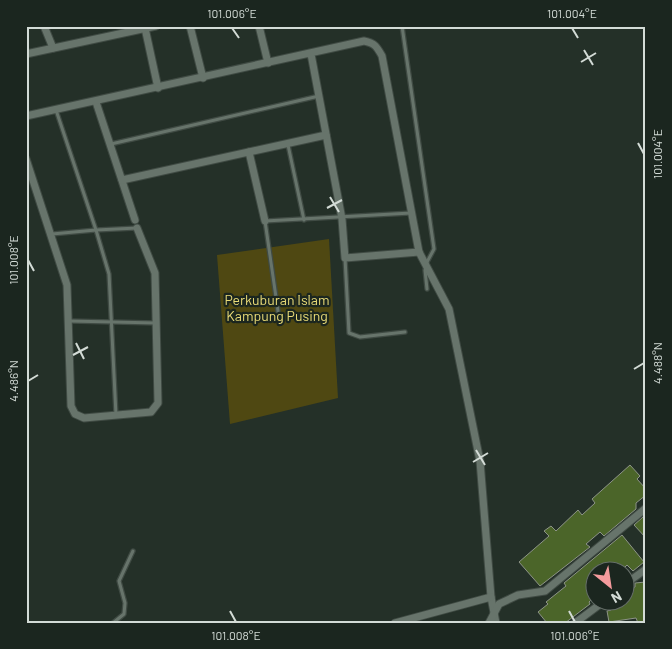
<svg xmlns="http://www.w3.org/2000/svg" width="672" height="649" viewBox="0 0 672 649" font-family="Barlow,sans-serif">
  <style>
    .green { fill: #4f4812 }
    .building { fill: #4b6529; stroke: #8d9487 }
    .lines { fill: none; stroke-linecap: round; stroke-linejoin: round }
    .lane-casing { stroke: #404b44; stroke-width: 5.5 }
    .street-casing { stroke: #404b44; stroke-width: 9 }
    .lane { stroke: #67746b; stroke-width: 3 }
    .street { stroke: #67746b; stroke-width: 7 }
    .ticks { fill: none; stroke: #d3dbd6; stroke-width: 2 }
    .labels { text-anchor: middle; stroke-width: 4.5; stroke-linejoin: round; paint-order: stroke }
    .park-label { font-size: 14px; fill: #e9db77; stroke: #1b261f }
    .neatline { fill: none; stroke: #d3dbd6; stroke-width: 2 }
    .ticks-label { font-size: 12px; text-anchor: middle; fill: #d3dbd6 }
  </style>
  <rect width="100%" height="100%" fill="#243028"/>
  <polygon class="green" points="329,239 338,398 230,424 217,255"/>
  <g class="building">
    <polygon points="630,465 640,476 637,479 646,489 646,495 636,503 636,509 604,536 600,532 586,544 590,547 540,586 519,562 549,536 544,531 551,526 556,531 578,510 582,515 595,503 592,499"/>
    <polygon points="643,517 646,520 646,538 634,525"/>
    <polygon points="622,535 644,562 633,571 627,565 620,572 594,572 594,597 589,602 590,604 565,623 547,623 538,612 548,604 546,602 566,586 564,583"/>
    <polygon points="646,582 646,623 638,623 636,618 609,622 607,611 611,610 608,602 624,602 624,592 635,587 635,583"/>
  </g>
  <g class="lines">
    <g class="lane-casing">
      <g id="lane">
        <polyline points="402,26 434,249 426,264"/>
        <polyline points="56,110 96,230 137,228"/>
        <polyline points="111,144 319,96"/>
        <polyline points="288,145 304,220"/>
        <polyline points="52,234 96,230 109,274 116,415"/>
        <polyline points="345,258 349,333 360,337 405,332"/>
        <polyline points="425,270 427,289"/>
        <polyline points="279,318 265,221 411,213"/>
        <polyline points="70,321 156,323"/>
        <polyline points="113,623 124,614 125,603 119,581 133,551"/>
      </g>
    </g>
    <g class="street-casing">
      <g id="street">
        <polyline points="44,26 53,48"/>
        <polyline points="190,26 203,78"/>
        <polyline points="259,26 268,63"/>
        <polyline points="145,28 158,88"/>
        <polyline points="26,54 156,26"/>
        <polyline points="96,102 135,220"/>
        <path d="M26,116L364,41C375,43 377,47 382,56L419,252L345,258L342,219L311,54"/>
        <polyline points="249,152 265,221"/>
        <polyline points="26,159 67,285 71,406 75,414 84,418 151,412 158,403 155,273 137,228"/>
        <polyline points="122,180 326,135"/>
        <polyline points="419,252 449,309 480,461 491,597 496,623"/>
        <polyline points="624,585 646,569"/>
        <polyline points="395,623 491,597"/>
        <polyline points="489,623 499,604 518,595 545,591 646,508"/>
        <polyline points="575,623 603,602"/>
      </g>
    </g>
    <use href="#lane" class="lane"/>
    <use href="#street" class="street"/>
  </g>
  <path class="ticks" d="M232,28L239,38M572,28L578,38M584,50L593,65M581,62L596,53M638,143L644,154M330,197L339,212M327,208L342,200M28,260L34,271M76,343L84,359M73,355L88,347M634,369L644,363M28,381L38,375M476,450L485,465M473,462L488,453M230,611L236,622M569,611L575,622"/>
  <g class="labels">
    <g class="park-label">
      <text x="277" y="305">Perkuburan Islam<tspan x="277" dy="16">Kampung Pusing</tspan></text>
    </g>
  </g>
  <rect width="672" height="649" fill="none" stroke="#1b261f" stroke-width="55"/>
  <g transform="translate(610 586) rotate(150)"><circle r="24" fill="#1b261f" stroke="#656e68"/>
  <path d="M0-4L9 19L0 12L-9 19Z" fill="#f59b9d"/>
  <text y="-8" font-size="14" font-weight="bold" text-anchor="middle" fill="#d3dbd6">N</text>
  </g>
  <rect x="28" y="28" width="616" height="594" class="neatline"/>
  <g class="ticks-label">
    <text x="232" y="18">101.006°E</text>
    <text x="572" y="18">101.004°E</text>
    <text transform="translate(658 154) rotate(-90)" y="4">101.004°E</text>
    <text transform="translate(14 260) rotate(-90)" y="4">101.008°E</text>
    <text transform="translate(658 363) rotate(-90)" y="4">4.488°N</text>
    <text transform="translate(14 381) rotate(-90)" y="4">4.486°N</text>
    <text x="236" y="640">101.008°E</text>
    <text x="575" y="640">101.006°E</text>
  </g>
</svg>
